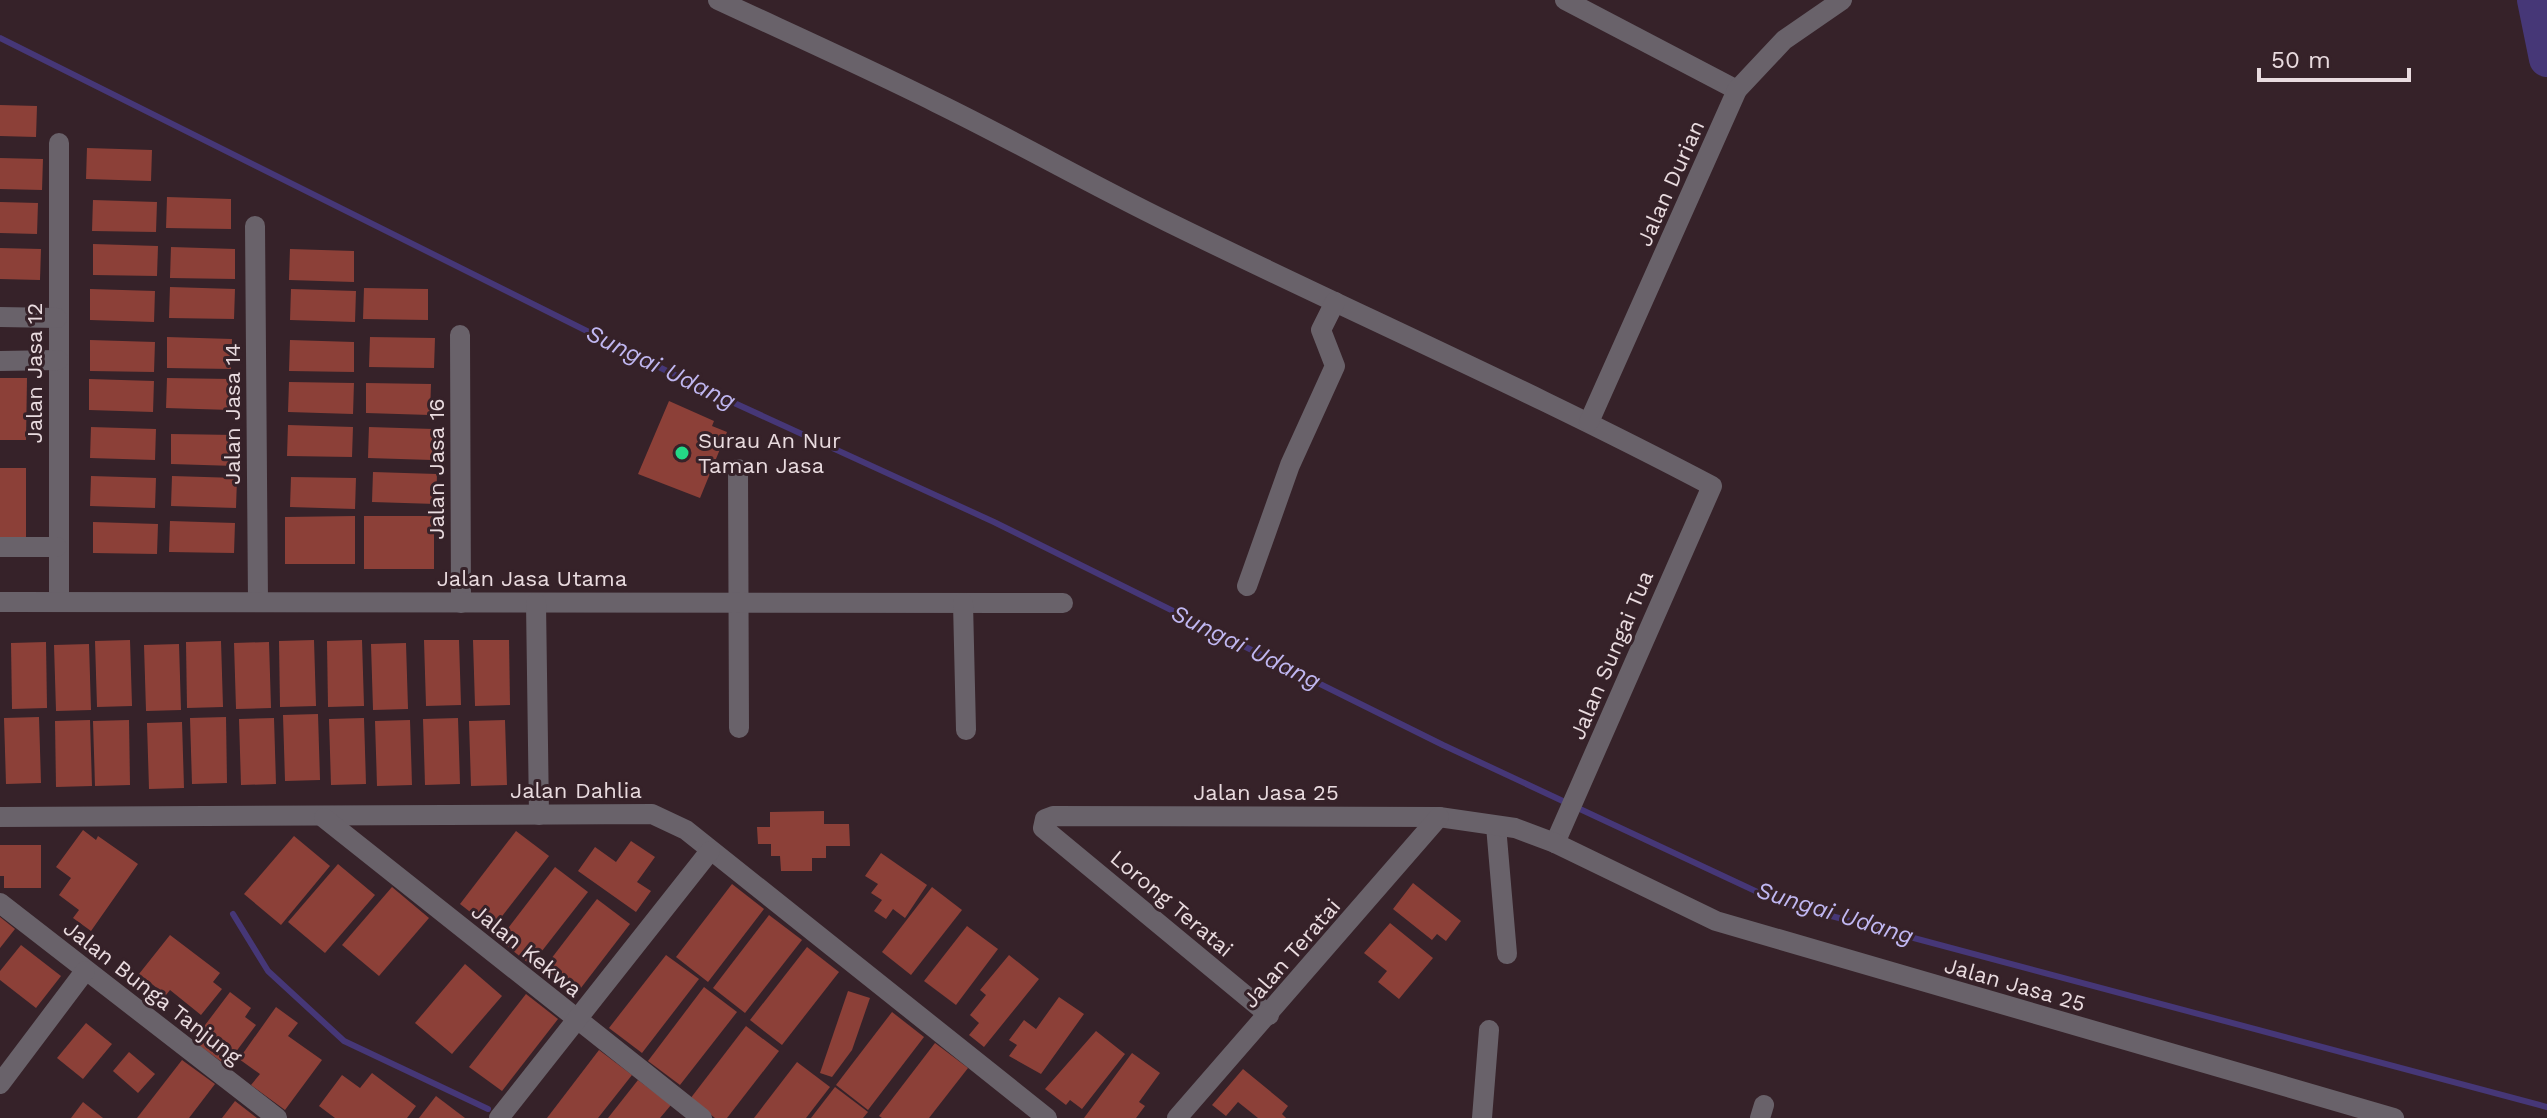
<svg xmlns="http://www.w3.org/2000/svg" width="2547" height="1118" viewBox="0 0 2547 1118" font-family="'Work Sans',sans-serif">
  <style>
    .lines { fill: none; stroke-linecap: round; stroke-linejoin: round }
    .stream { stroke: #463777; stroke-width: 6 }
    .river { stroke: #463777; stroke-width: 36 }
    .building { fill: #8c4038 }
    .minor { stroke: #69626a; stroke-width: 20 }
    .poi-dot { fill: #24d886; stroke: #362229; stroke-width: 3 }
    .labels { text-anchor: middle; stroke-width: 6; stroke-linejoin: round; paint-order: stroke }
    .street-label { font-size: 22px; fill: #e9dbdf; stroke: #362229 }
    .poi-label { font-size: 22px; fill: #e9dbdf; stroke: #362229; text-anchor: start }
    .water-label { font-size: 24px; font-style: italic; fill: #c0b7f1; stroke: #362229 }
  </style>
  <rect width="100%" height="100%" fill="#362229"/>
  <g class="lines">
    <g class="stream">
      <polyline points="0,38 695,385 994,522 1443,745 1779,902 2547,1107"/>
      <polyline points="233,914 268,971 344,1041 488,1109"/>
    </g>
    <polyline class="river" points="2535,0 2547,59"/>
  </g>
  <g class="building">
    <polygon points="0,105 37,106 36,137 0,136"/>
    <polygon points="87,148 152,150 151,181 86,179"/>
    <polygon points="0,158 43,159 42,190 0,189"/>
    <polygon points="167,197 231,199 231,229 166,228"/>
    <polygon points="93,200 157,202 156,232 92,231"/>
    <polygon points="0,202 38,203 37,234 0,233"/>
    <polygon points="93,244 158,246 157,276 93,275"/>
    <polygon points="171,247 235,249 235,279 170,278"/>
    <polygon points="0,248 41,249 40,280 0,279"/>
    <polygon points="290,249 354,251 354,282 289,280"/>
    <polygon points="170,287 235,289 234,319 169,318"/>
    <polygon points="364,288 428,289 428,320 363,319"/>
    <polygon points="90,289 155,291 154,322 90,320"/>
    <polygon points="291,289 356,291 355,322 290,320"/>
    <polygon points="167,337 232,339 231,369 167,368"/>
    <polygon points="370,337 435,338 434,368 369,367"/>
    <polygon points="90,340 155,342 154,372 90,371"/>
    <polygon points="290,340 354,342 354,372 289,371"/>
    <polygon points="0,378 27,378 26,440 0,440"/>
    <polygon points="167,378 231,379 231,410 166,408"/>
    <polygon points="89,379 154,381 153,412 89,410"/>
    <polygon points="289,382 354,383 353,414 288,412"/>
    <polygon points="366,383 431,384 430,415 366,413"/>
    <polygon points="669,401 714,421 712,426 727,432 700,498 638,474"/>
    <polygon points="288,425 353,427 352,457 287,456"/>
    <polygon points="91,427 156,429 155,460 90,458"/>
    <polygon points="369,427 433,429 432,460 368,458"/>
    <polygon points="171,434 236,435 235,466 171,464"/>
    <rect x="0" y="468" width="26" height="72"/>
    <polygon points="373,472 437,474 436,504 372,502"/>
    <polygon points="91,476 156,478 155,508 90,506"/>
    <polygon points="172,476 237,478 236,508 171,506"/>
    <polygon points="291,477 356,478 355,509 290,507"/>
    <polygon points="355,516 355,564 285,564 285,517"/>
    <rect x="364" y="516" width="70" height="53"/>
    <polygon points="170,521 235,523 234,553 169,552"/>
    <polygon points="93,522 158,524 157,554 93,553"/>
    <polygon points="130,640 132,706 97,707 95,641"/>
    <polygon points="314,640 316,706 280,707 279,641"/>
    <polygon points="362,640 364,706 328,707 327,641"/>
    <polygon points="424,640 459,640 461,705 426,706"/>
    <polygon points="473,640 509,640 510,705 475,706"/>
    <polygon points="221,641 223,707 187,708 186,642"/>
    <polygon points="46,642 47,708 12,709 11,643"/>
    <polygon points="269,642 271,708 236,709 234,643"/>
    <polygon points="406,643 408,709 373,710 371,644"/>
    <polygon points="89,644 91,710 56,711 54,645"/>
    <polygon points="179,644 181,710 146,711 144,645"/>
    <polygon points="318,714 320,780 285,781 283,715"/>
    <polygon points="39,717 41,783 6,784 4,718"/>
    <polygon points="226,717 227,783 192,784 190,718"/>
    <polygon points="274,718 276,784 241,785 239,719"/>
    <polygon points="364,718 366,784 331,785 329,719"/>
    <polygon points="458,718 460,784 425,785 423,719"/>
    <polygon points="90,720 92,786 56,787 55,721"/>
    <polygon points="129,720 130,785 95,786 93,721"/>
    <polygon points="410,720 412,785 377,786 375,721"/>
    <polygon points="505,720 507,785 471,786 469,721"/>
    <polygon points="182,722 184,788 149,789 147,723"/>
    <polygon points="824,811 824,824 849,824 850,846 826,846 826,858 812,858 812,871 781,871 780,856 771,856 771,844 758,844 757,827 770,827 770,812"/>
    <polygon points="83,830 96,840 98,836 138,864 91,931 73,918 79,910 59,895 71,878 56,867"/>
    <polygon points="516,831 549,856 492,929 460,904"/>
    <polygon points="294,836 330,866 281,925 244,894"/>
    <polygon points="631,841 655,857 637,882 651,891 636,912 578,871 595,847 616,862"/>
    <polygon points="0,845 41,845 41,888 4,888 4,876 0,876"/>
    <polygon points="881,853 927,885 905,918 893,909 886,919 874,911 882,900 871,893 878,884 865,876"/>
    <polygon points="338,864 375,895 325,953 288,922"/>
    <polygon points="555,867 588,892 531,965 499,940"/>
    <polygon points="1413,883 1461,921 1446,941 1437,934 1432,940 1393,909"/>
    <polygon points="732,884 764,909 708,982 676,957"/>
    <polygon points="392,887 429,918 379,976 342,945"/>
    <polygon points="932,887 962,910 911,975 882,952"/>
    <polygon points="597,899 630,924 574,997 541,972"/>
    <polygon points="769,915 802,940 745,1013 713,988"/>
    <polygon points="0,917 15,929 0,948"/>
    <polygon points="1390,923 1433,958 1399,999 1378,982 1387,971 1364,953"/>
    <polygon points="967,926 998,949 956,1005 924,981"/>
    <polygon points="170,935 220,973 213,982 222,989 201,1015 170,990 166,995 139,974"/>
    <polygon points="21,945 61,976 36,1008 0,980 0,971"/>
    <polygon points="807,947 839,972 782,1045 750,1020"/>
    <polygon points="666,955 699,979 642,1053 609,1028"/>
    <polygon points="1009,955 1039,979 984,1047 969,1035 979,1023 970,1015 986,995 980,990"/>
    <polygon points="465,964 502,996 452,1054 415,1023"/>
    <polygon points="704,987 737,1012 680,1085 648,1061"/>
    <polygon points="848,991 870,998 852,1050 832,1077 820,1073"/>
    <polygon points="230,992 251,1008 245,1017 256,1025 226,1065 193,1041"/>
    <polygon points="526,994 558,1019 502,1091 469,1067"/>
    <polygon points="1059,997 1084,1014 1041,1074 1009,1056 1017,1045 1009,1040 1024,1020 1036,1029"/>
    <polygon points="276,1007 298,1023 288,1036 322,1060 285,1110 251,1085 260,1074 239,1059"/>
    <polygon points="892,1012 924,1037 868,1110 836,1085"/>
    <polygon points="86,1023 112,1044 83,1079 57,1058"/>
    <polygon points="746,1026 779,1051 727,1118 715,1118 690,1099"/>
    <polygon points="1096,1031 1125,1054 1082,1109 1070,1100 1066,1105 1045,1089"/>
    <polygon points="935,1043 968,1068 929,1118 882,1118 879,1116"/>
    <polygon points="599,1050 632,1075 598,1118 547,1118"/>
    <polygon points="129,1052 155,1074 138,1093 113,1071"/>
    <polygon points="1132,1053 1160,1073 1139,1102 1145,1106 1136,1118 1084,1118"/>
    <polygon points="182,1060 215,1084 189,1118 137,1118"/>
    <polygon points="797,1062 830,1087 806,1118 754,1118"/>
    <polygon points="1243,1069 1288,1106 1282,1114 1286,1118 1258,1118 1238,1102 1226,1116 1212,1105"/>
    <polygon points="372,1073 416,1106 407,1118 335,1118 319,1106 342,1075 360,1088"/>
    <polygon points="638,1080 671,1105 660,1118 608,1118"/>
    <polygon points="835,1087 868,1112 863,1118 811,1118"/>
    <polygon points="436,1096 465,1118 419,1118"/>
    <polygon points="235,1101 257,1118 222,1118"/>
    <polygon points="83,1102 103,1118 71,1118"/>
  </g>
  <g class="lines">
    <g class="minor">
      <path d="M718,0C791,34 865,67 937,103C1015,141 1090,184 1168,222C1349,311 1534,392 1712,486L1555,843"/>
      <polyline points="1565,0 1737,90"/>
      <polyline points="59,143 59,602"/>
      <polyline points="255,226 258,602"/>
      <polyline points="0,317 57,318"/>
      <polyline points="460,335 461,603"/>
      <polyline points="0,361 58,360"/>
      <polyline points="1589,422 1737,90 1784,40 1842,0"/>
      <polyline points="738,469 739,728"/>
      <polyline points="0,547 57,547"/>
      <polyline points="1247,586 1290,465 1335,366 1321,330 1335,302"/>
      <polyline points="0,602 1063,603"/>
      <polyline points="536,603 539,815"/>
      <polyline points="963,603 966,730"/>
      <polyline points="0,817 652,814 686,830 1047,1118"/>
      <polyline points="324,818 702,1118"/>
      <polyline points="1496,826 1507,954"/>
      <polyline points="0,903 277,1118"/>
      <polyline points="1269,1015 1043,828 1045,819 1053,816 1439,817 1515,828 1555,843 1716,921 2394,1118"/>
      <polyline points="0,1084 85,971"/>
      <polyline points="499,1118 710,851"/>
      <polyline points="1177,1118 1439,817"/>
      <polyline points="1482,1118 1489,1030"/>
      <polyline points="1760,1118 1764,1105"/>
    </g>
  </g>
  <circle class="poi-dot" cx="682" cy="453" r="8"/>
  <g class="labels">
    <g class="street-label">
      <text transform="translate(1670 183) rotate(-66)" y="8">Jalan Durian</text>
      <text transform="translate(34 373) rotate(-90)" y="8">Jalan Jasa 12</text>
      <text transform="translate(232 414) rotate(-90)" y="8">Jalan Jasa 14</text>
      <text transform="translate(436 469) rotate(-90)" y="8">Jalan Jasa 16</text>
      <text x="532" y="586">Jalan Jasa Utama</text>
      <text transform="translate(1611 655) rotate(-67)" y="8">Jalan Sungai Tua</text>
      <text x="576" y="798">Jalan Dahlia</text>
      <text x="1266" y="800">Jalan Jasa 25</text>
      <text transform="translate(1172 903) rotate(40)" y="8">Lorong Teratai</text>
      <text transform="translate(527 950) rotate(39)" y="8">Jalan Kekwa</text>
      <text transform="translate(1291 953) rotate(-49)" y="8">Jalan Teratai</text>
      <text transform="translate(2015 984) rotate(16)" y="8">Jalan Jasa 25</text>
      <text transform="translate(153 992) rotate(38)" y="8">Jalan Bunga Tanjung</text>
    </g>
    <g class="poi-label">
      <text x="698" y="448">Surau An Nur<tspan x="698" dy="25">Taman Jasa</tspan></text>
    </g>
    <g class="water-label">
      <text transform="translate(661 367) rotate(26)" y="8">Sungai Udang</text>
      <text transform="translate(1246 647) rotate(26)" y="8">Sungai Udang</text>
      <text transform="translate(1835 913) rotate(17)" y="8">Sungai Udang</text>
    </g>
  </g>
  <path d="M2259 68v12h150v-12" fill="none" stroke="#e9dbdf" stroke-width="4"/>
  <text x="2271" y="68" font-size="24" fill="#e9dbdf" stroke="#362229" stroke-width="6" paint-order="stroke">50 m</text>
</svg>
